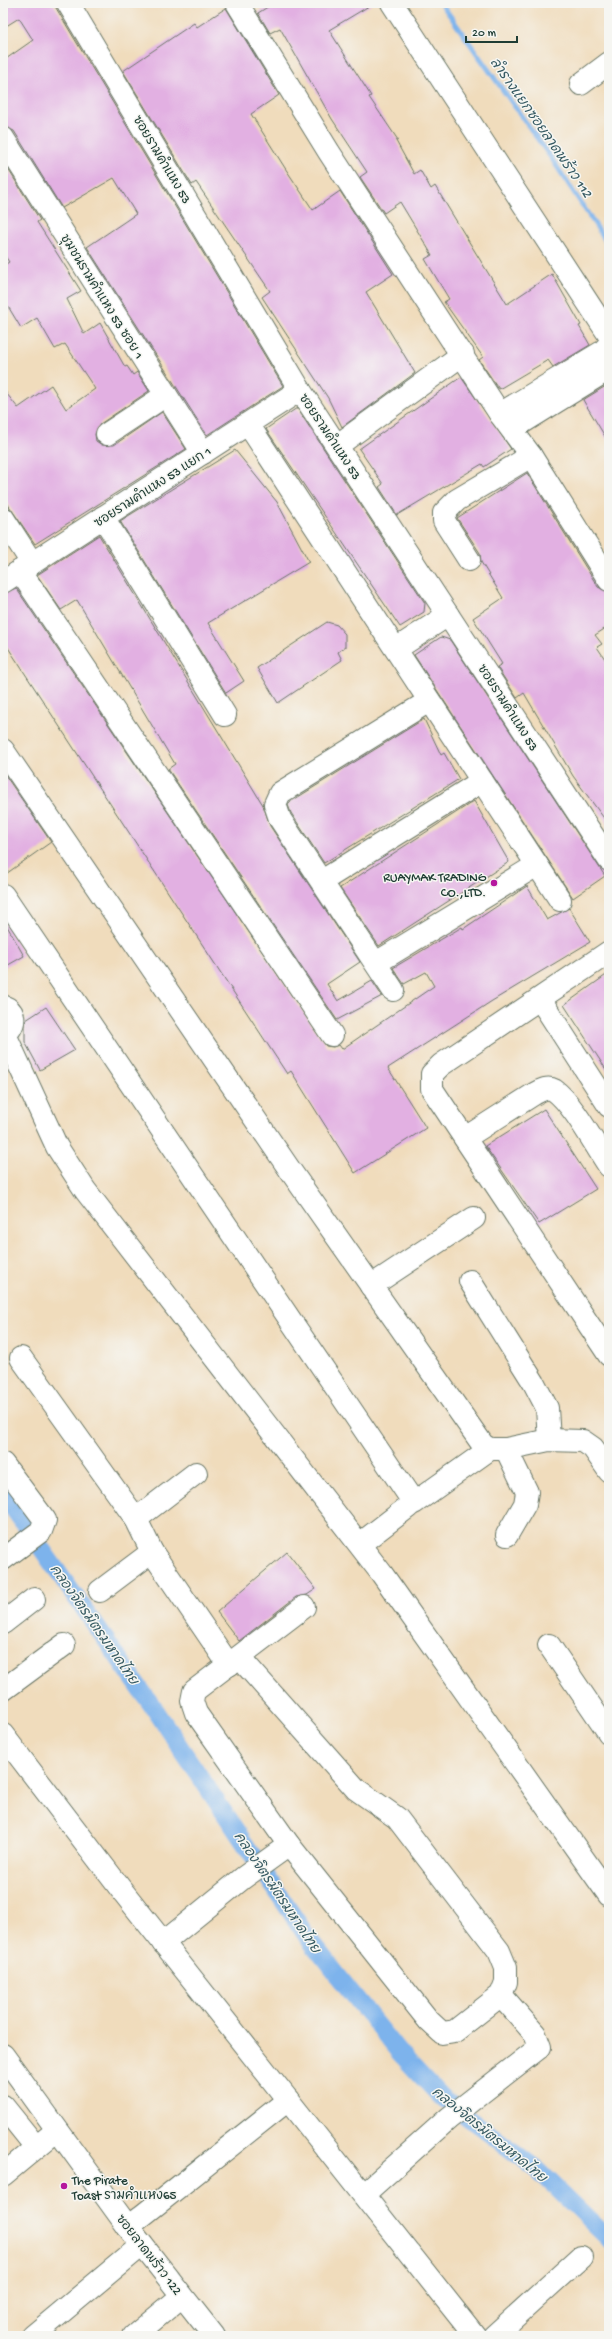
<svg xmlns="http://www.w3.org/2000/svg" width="612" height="2339" viewBox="0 0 612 2339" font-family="'Gochi Hand','Playpen Sans Thai',sans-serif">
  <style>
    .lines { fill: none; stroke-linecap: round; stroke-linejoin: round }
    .stream { stroke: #7db3ec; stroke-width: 5 }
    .canal { stroke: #7db3ec; stroke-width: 18 }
    .building { fill: #e2b0e2 }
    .minor-casing { stroke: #687564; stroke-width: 24 }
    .minor { stroke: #fff; stroke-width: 22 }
    .poi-dot { fill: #b5179e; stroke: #f6f6f2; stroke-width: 1.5 }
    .labels { text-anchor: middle; stroke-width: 3; stroke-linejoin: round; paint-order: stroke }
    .street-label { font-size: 13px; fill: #1f3d34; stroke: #f6f6f2 }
    .poi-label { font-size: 13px; fill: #1f3d34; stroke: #f6f6f2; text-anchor: end }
    .water-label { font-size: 14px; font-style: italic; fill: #365a62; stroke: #f6f6f2 }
  </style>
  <rect width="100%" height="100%" fill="#f6f6f2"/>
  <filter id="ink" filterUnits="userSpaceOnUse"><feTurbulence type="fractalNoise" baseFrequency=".025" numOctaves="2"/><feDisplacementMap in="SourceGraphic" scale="8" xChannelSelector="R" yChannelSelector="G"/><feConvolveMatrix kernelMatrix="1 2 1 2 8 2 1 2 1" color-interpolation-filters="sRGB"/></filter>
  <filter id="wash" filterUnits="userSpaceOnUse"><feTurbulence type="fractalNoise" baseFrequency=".012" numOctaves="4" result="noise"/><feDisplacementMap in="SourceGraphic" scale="16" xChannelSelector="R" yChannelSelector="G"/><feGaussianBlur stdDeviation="0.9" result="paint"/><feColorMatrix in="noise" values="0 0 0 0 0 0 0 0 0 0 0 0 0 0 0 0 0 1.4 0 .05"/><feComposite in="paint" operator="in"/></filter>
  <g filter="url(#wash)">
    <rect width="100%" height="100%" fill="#f0dcbc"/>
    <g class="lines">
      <polyline class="stream" points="441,3 552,159 609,246"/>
      <polyline class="canal" points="3,1494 158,1714 308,1938 398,2051 441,2097 539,2171 609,2239"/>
    </g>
    <g id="blocks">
      <g class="building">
        <polygon points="3,3 53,3 283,386 207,435 87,247 136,214 114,178 62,208 14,131 3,126 3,61 33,40 19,18 3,28"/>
        <polygon points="274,3 374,3 329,30 371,96 369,97 398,140 396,141 414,174 420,170 431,189 435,186 507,304 552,274 581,325 579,326 590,345 553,367 548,360 499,389 479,360 483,357 444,302 449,299 425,259 432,255 400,202 384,213 360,177 367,172 332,119 280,28 270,33 258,13"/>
        <polygon points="226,8 279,95 251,114 285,168 313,210 340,191 393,274 366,292 415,373 342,427 328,398 262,297 270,291 196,182 192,185 123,71 194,23 197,27"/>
        <polygon points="3,161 40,220 37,222 81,291 67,299 84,334 100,323 125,367 127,366 133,375 137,372 149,391 100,424 95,434 96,441 102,445 114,445 162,412 186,449 35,544 3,497 3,389 18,408 51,385 66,409 95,389 65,344 55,349 37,318 21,328 3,298 3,266 9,262 3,253"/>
        <polygon points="461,377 511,449 484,467 482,464 397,515 379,487 383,484 359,449"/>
        <polygon points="609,384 609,443 583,400"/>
        <polygon points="297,408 425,603 424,612 400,627 266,429"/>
        <polygon points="235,450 277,502 309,562 208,623 244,681 226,693 120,521"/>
        <polygon points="527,473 598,587 609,592 609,626 595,635 602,644 597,647 609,665 609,825 573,776 524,693 517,698 497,667 502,664 473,618 503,598 481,562 480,553 457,518"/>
        <polygon points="99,535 263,805 270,826 360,962 327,984 338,1001 372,981 382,996 337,1020 168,769 175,764 77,600 61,610 37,575"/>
        <polygon points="16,588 326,1046 333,1047 339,1045 342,1049 434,986 426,972 404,984 393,968 462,927 463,929 527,886 547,920 569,908 590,942 492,1001 388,1068 426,1128 355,1173 291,1071 287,1074 3,640 3,594"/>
        <polygon points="327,622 337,625 345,634 345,647 338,652 342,660 278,703 257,668"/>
        <polygon points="441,637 450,640 605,876 573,898 414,655"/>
        <polygon points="424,719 441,755 444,753 459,779 324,863 291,813 288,805 290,802"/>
        <polygon points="3,772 51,842 3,876"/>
        <polygon points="474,801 509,862 379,946 340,888"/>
        <polygon points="3,919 24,956 3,968"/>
        <polygon points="609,973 609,1074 564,1005"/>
        <polygon points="46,1007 75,1050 40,1070 25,1042 25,1025 26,1020"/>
        <polygon points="544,1109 596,1189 539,1224 485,1146"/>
        <polygon points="287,1552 316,1589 307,1595 296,1597 239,1641 217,1612"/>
      </g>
    </g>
  </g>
  <g filter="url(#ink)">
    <use href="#blocks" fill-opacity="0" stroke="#687564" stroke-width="1"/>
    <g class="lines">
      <g class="minor-casing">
        <g id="minor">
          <polyline points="68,3 300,390 609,860"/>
          <polyline points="237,3 329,152 500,414 531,456 609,580"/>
          <polyline points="392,3 609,335"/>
          <polyline points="581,84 609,63"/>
          <polyline points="3,138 203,453"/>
          <polyline points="500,414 602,352 609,345"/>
          <polyline points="248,424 560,900"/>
          <polyline points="512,429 609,369"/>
          <polyline points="107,434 166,395"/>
          <polyline points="338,445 463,354"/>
          <polyline points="103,517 225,715"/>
          <polyline points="3,518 32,563"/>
          <polyline points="469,560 444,521 444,513 457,500 531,456"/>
          <polyline points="20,571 332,1035"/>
          <polyline points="3,582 300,390"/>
          <polyline points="396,649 448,615"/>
          <polyline points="3,750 292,1173 483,1445 490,1449 506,1449 549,1440 583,1441 593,1448 609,1471"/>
          <polyline points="322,881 482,781"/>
          <polyline points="3,895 414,1503 490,1449"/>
          <polyline points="609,952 441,1065 432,1074 432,1089 609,1355"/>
          <polyline points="376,963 537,865"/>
          <polyline points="393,990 280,819 275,804 280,793 429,701"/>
          <polyline points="540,999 609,1106"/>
          <path d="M3,1006C14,1010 16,1020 10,1029L3,1032"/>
          <polyline points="4,1032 57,1147 85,1190 382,1574 609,1895"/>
          <path d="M465,1138L534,1094C540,1091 547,1086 554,1090C572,1102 596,1147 609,1166"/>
          <polyline points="470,1281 534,1383 547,1408 549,1440"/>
          <polyline points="371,1286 474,1218"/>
          <polyline points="21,1358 136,1519 152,1552 229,1665"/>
          <polyline points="506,1449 527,1492 525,1504 507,1535"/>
          <polyline points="3,1464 45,1520 41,1531 3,1559"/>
          <polyline points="136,1519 196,1473"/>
          <polyline points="360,1544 408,1507"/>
          <polyline points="100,1591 152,1552"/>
          <polyline points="3,1623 34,1599"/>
          <polyline points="549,1645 609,1733"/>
          <polyline points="240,1658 356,1789 397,1818 499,1951 506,1968 506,1982 501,1995 455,2031 442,2033 429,2021 289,1845 196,1713 192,1701 194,1691 304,1607"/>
          <polyline points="3,1690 64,1645"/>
          <polyline points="3,1735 120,1888 475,2336"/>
          <polyline points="163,1943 243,1878 289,1845"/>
          <polyline points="3,2055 128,2227 214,2336"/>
          <polyline points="3,2106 36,2147"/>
          <polyline points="3,2175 56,2131"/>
          <polyline points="364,2194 449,2118 540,2047 535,2034 501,1995"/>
          <polyline points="128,2227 288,2100"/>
          <polyline points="33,2336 142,2245"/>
          <polyline points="134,2336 182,2296"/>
          <polyline points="494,2336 581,2257"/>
        </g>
      </g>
      <use href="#minor" class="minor"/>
    </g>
  </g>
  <g class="poi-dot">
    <circle cx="494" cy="883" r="4"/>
    <circle cx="64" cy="2186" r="4"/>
  </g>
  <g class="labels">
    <g class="street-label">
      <text transform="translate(163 159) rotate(59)" y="5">ซอยรามคำแหง 53</text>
      <text transform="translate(103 296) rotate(58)" y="5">ชุมชนรามคำแหง 53 ซอย 1</text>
      <text transform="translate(331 436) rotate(56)" y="5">ซอยรามคำแหง 53</text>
      <text transform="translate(152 486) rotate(-33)" y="5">ซอยรามคำแหง 53 แยก 1</text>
      <text transform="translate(509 707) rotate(57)" y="5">ซอยรามคำแหง 53</text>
      <text transform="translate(150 2254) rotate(52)" y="5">ซอยลาดพร้าว 122</text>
    </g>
    <g class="poi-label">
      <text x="486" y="881">RUAYMAK TRADING<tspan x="486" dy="15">CO.,LTD.</tspan></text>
      <text x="72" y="2184" text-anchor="start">The Pirate<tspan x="72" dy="15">Toast รามคำแหง65</tspan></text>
    </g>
    <g class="water-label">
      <text transform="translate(542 127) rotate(55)" y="5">ลำรางแยกซอยลาดพร้าว 112</text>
      <text transform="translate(95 1624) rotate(55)" y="5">คลองจิตรมิตรมหาดไทย</text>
      <text transform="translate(278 1892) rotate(56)" y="5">คลองจิตรมิตรมหาดไทย</text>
      <text transform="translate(490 2134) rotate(39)" y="5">คลองจิตรมิตรมหาดไทย</text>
    </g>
  </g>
  <rect width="612" height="2339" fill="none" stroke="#f6f6f2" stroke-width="16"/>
  <path d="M466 36v6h51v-6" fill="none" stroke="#1f3d34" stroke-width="2"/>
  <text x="472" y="36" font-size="12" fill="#1f3d34" stroke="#f6f6f2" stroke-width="3" paint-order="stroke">20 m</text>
</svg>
